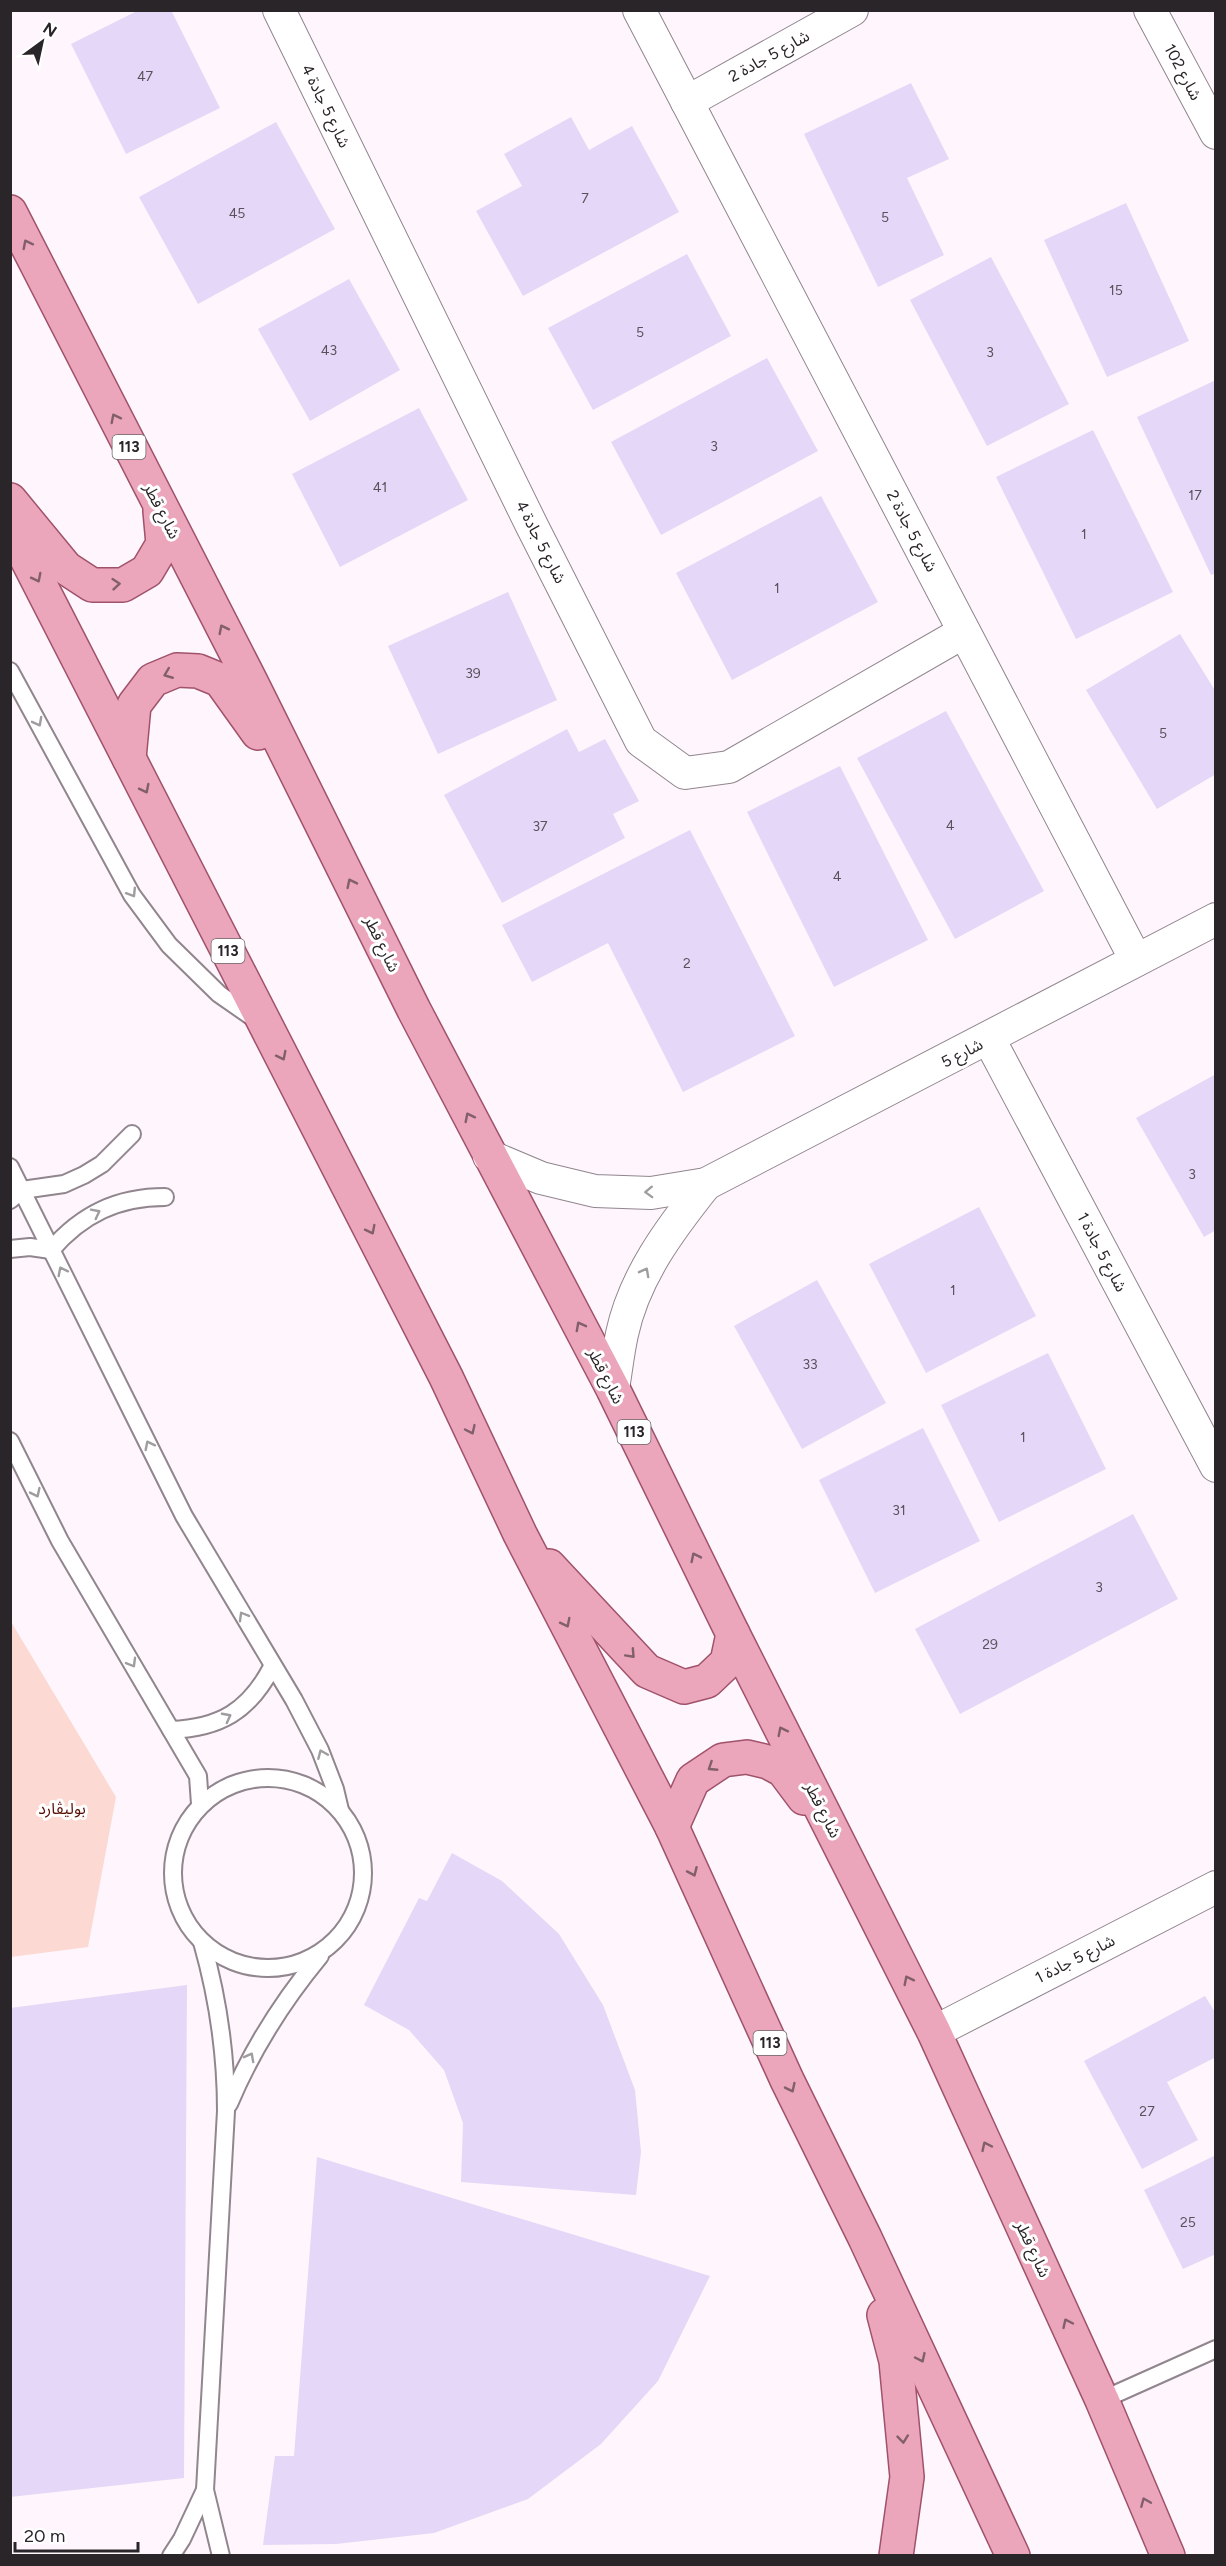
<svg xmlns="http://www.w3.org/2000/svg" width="1226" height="2566" font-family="Figtree,'Noto Sans Arabic',sans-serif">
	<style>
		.green { fill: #fcd9d2 }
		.building { fill: #e5d7f7 }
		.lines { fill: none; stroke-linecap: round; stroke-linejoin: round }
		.service-casing { stroke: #91858e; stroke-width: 20 }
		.minor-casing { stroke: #91858e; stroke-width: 34 }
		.primary-casing { stroke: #a0526b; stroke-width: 36 }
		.service { stroke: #fff; stroke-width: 16 }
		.minor { stroke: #fff; stroke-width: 32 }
		.primary { stroke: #eca6bb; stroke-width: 33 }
		.oneway { stroke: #815f6b }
		.oneway2 { stroke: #9f9d9f }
		.labels { text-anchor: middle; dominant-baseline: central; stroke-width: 6; stroke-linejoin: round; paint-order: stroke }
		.number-label { font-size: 14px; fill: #59525c }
		.shield { fill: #fff; stroke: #6a6669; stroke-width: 1.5 }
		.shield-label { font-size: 15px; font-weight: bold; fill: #2a2529 }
		.street-label { font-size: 16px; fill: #2a2529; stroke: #fff }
		.park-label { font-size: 16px; fill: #581006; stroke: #fff }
	</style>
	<rect width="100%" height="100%" fill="#fef6fc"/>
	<path class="green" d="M10 1620 116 1797 88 1947 11 1957Z"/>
	<g class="building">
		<path d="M139 10H171L220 108 126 154 71 44Z"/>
		<path d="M911 83 949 159 907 178 944 255 878 287 804 134Z"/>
		<path d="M571 117 589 150 632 126 679 212 523 296 476 211 522 186 504 154Z"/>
		<path d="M276 122 335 229 198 304 139 197Z"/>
		<path d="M1126 203 1189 341 1107 377 1044 240Z"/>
		<path d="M687 254 731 336 593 410 548 328Z"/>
		<path d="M991 257 1069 404 987 446 910 300Z"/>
		<path d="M349 279 400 370 310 421 258 329Z"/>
		<path d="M767 358 818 451 661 535 611 442Z"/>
		<path d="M1216 380V573L1211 575 1137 417Z"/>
		<path d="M419 408 468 500 340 567 292 474Z"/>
		<path d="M1093 430 1173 592 1076 639 996 477Z"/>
		<path d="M821 496 878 602 732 680 676 573Z"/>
		<path d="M508 592 557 700 438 754 388 646Z"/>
		<path d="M1180 634 1216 692V774L1157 809 1086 690Z"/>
		<path d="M946 711 1044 891 955 939 857 758Z"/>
		<path d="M567 729 579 752 605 739 639 801 613 814 625 838 502 903 444 795Z"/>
		<path d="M840 766 928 940 834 987 747 812Z"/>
		<path d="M690 830 795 1036 683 1092 608 943 532 982 502 925Z"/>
		<path d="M1216 1074V1230L1204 1237 1136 1118Z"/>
		<path d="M979 1207 1036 1316 926 1373 869 1264Z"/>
		<path d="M817 1280 886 1403 802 1449 734 1326Z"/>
		<path d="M1048 1353 1106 1469 999 1522 941 1405Z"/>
		<path d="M923 1428 980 1541 875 1593 819 1480Z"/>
		<path d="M1133 1514 1178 1599 960 1714 915 1629Z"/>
		<path d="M452 1853 502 1881 559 1934 603 2005 635 2090 641 2152 636 2195 461 2182 463 2123 444 2070 409 2030 364 2005 419 1898 427 1901Z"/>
		<path d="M187 1985 184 2478 10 2497V2008Z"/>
		<path d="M1205 1996 1216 2014V2057L1167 2082 1198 2140 1142 2169 1084 2061Z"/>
		<path d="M1216 2155V2254L1183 2269 1144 2190Z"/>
		<path d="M317 2157 710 2276 658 2381 601 2444 528 2499 434 2533 336 2544 263 2545 275 2456H294Z"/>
	</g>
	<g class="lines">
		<defs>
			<g id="service">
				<path d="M10 671 132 895 169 945 219 994 255 1019"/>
				<path d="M10 1167 184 1516 294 1700 320 1750 335 1789 340 1810"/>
				<path d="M10 1200 22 1190 64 1184 84 1175 102 1164 132 1134"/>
				<path d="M10 1249 30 1247 51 1250C82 1214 118 1197 165 1197"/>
				<path d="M10 1441 60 1541 198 1776 200 1804"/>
				<path d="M171 1730C220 1728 249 1711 272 1667"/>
				<circle cx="268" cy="1873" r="95"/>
				<path d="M202 1942C218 1998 226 2052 226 2111L205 2490 221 2556"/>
				<path d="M229 2104C252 2049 282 2002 320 1956"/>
				<path d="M1102 2400 1216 2349"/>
				<path d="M171 2556 182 2539 205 2490"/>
			</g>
			<g id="minor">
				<path d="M279 10 532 526 641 741 685 773 729 767 964 632"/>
				<path d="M639 10 1136 960"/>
				<path d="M1150 10 1216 133"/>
				<path d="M687 102 852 10"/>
				<path d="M989 1039 1216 1466"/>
				<path d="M489 1156 541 1178 595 1191 651 1193 706 1184 1216 919"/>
				<path d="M613 1389C616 1371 618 1352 622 1334 634 1277 670 1229 706 1184"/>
				<path d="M934 2032 1216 1887"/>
			</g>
			<g id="primary">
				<path d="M10 212 250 680 414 1010 613 1389 733 1634 934 2032 1102 2400 1168 2556"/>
				<path d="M10 500 66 568 92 585H123L147 571 163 544 160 511"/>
				<path d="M10 526 446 1377 520 1534 672 1827 787 2080 865 2238 1013 2556"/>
				<path d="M129 758 134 705 153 680 177 670 198 671 220 680 258 733"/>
				<path d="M549 1566 647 1671 684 1687 707 1681 727 1662 733 1634"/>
				<path d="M672 1827 693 1780 723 1760 747 1757 768 1762 783 1770 804 1798"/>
				<path d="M884 2315 896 2361 907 2477 896 2556"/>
			</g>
		</defs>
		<use href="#service" class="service-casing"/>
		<use href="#minor" class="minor-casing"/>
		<use href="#primary" class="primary-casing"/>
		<use href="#service" class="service"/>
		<use href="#minor" class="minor"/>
		<use href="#primary" class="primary"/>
	</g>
	<defs><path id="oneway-chevron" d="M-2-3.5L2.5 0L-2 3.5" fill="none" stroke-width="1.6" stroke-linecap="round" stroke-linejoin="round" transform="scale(1.5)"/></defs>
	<g class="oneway">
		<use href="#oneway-chevron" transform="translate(27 244) rotate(-117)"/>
		<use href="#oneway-chevron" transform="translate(115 418) rotate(-117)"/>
		<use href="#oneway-chevron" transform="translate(37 578) rotate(63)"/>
		<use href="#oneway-chevron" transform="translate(116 584) rotate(-5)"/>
		<use href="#oneway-chevron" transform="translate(223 629) rotate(-117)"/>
		<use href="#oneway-chevron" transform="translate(168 674) rotate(158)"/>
		<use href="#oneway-chevron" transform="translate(145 789) rotate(63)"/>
		<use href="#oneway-chevron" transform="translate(351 883) rotate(-116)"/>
		<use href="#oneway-chevron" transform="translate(282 1056) rotate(63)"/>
		<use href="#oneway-chevron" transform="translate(469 1117) rotate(-117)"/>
		<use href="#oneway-chevron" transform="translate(371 1230) rotate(63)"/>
		<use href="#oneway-chevron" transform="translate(580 1326) rotate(-118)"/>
		<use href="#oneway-chevron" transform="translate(471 1430) rotate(65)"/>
		<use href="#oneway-chevron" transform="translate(695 1557) rotate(-116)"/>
		<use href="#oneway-chevron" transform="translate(566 1623) rotate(63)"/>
		<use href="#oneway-chevron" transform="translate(631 1654) rotate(47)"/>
		<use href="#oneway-chevron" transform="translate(782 1731) rotate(-117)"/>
		<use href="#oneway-chevron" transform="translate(712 1767) rotate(147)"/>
		<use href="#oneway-chevron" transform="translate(693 1872) rotate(66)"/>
		<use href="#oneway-chevron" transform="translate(908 1980) rotate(-117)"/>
		<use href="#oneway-chevron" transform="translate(791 2088) rotate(64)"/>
		<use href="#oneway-chevron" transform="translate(986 2146) rotate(-115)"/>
		<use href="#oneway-chevron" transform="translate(1067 2323) rotate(-115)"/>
		<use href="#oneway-chevron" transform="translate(921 2358) rotate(65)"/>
		<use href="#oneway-chevron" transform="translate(903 2439) rotate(84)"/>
		<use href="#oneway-chevron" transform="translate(1145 2502) rotate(-113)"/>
	</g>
	<g class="oneway2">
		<use href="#oneway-chevron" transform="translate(38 722) rotate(62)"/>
		<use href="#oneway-chevron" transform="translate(132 893) rotate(58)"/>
		<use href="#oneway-chevron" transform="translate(649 1192) rotate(178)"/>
		<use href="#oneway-chevron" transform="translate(96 1213) rotate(-27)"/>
		<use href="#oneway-chevron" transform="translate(62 1271) rotate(-117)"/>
		<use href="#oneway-chevron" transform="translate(645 1272) rotate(-62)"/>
		<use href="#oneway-chevron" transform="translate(149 1445) rotate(-117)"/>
		<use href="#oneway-chevron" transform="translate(36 1493) rotate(64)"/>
		<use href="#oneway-chevron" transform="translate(243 1616) rotate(-120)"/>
		<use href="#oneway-chevron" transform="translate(132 1663) rotate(60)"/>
		<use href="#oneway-chevron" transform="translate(227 1717) rotate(-28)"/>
		<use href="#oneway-chevron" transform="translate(322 1754) rotate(-113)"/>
		<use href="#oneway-chevron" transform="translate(250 2057) rotate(-62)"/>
	</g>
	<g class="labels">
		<g class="number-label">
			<text x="145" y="76">47</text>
			<text x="585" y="198">7</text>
			<text x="237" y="213">45</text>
			<text x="885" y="217">5</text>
			<text x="1116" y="290">15</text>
			<text x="640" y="332">5</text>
			<text x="329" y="350">43</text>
			<text x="990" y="352">3</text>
			<text x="714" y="446">3</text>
			<text x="380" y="487">41</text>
			<text x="1195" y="495">17</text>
			<text x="1084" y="534">1</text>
			<text x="777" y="588">1</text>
			<text x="473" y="673">39</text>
			<text x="1163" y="733">5</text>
			<text x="950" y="825">4</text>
			<text x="540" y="826">37</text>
			<text x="837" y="876">4</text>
			<text x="687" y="963">2</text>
			<text x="1192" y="1174">3</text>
			<text x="953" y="1290">1</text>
			<text x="810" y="1364">33</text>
			<text x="1023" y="1437">1</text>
			<text x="899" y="1510">31</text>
			<text x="1099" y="1587">3</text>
			<text x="990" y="1644">29</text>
			<text x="1147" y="2111">27</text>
			<text x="1188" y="2222">25</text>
		</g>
		<g class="shield">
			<rect x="112.5" y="435" width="33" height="24" rx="4.5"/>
			<rect x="211.5" y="939" width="33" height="24" rx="4.5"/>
			<rect x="617.5" y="1420" width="33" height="24" rx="4.5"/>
			<rect x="753.5" y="2031" width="33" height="24" rx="4.5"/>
		</g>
		<g class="shield-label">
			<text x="129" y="447">113</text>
			<text x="228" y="951">113</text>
			<text x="634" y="1432">113</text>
			<text x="770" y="2043">113</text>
		</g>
		<g class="street-label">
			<text transform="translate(769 56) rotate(-29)">شارع 5 جادة 2</text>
			<text transform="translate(1183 72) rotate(62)">شارع 102</text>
			<text transform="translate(326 106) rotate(64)">شارع 5 جادة 4</text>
			<text transform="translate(162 511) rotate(63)">شارع قطر</text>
			<text transform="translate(912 531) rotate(62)">شارع 5 جادة 2</text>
			<text transform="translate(541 542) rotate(63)">شارع 5 جادة 4</text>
			<text transform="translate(382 944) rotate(64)">شارع قطر</text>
			<text transform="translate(962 1053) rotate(-27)">شارع 5</text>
			<text transform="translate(1102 1252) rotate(62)">شارع 5 جادة 1</text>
			<text transform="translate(606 1376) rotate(63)">شارع قطر</text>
			<text transform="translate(823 1810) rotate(63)">شارع قطر</text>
			<text transform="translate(1075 1959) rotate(-27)">شارع 5 جادة 1</text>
			<text transform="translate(1033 2249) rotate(65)">شارع قطر</text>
		</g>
		<g class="park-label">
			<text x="62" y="1808">بوليڤارد</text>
		</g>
	</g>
	<rect width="1226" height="2566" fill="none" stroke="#2a2529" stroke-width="24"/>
	<g transform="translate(42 42) rotate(33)" stroke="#ffffff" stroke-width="4.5" paint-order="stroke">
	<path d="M0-4.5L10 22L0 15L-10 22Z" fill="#2a2529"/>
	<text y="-9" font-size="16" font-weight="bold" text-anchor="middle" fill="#2a2529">N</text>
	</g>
	<path d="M15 2542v9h123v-9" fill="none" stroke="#2a2529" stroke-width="3"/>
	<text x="24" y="2542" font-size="18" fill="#2a2529" stroke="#ffffff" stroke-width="4.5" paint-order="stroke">20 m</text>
</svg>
